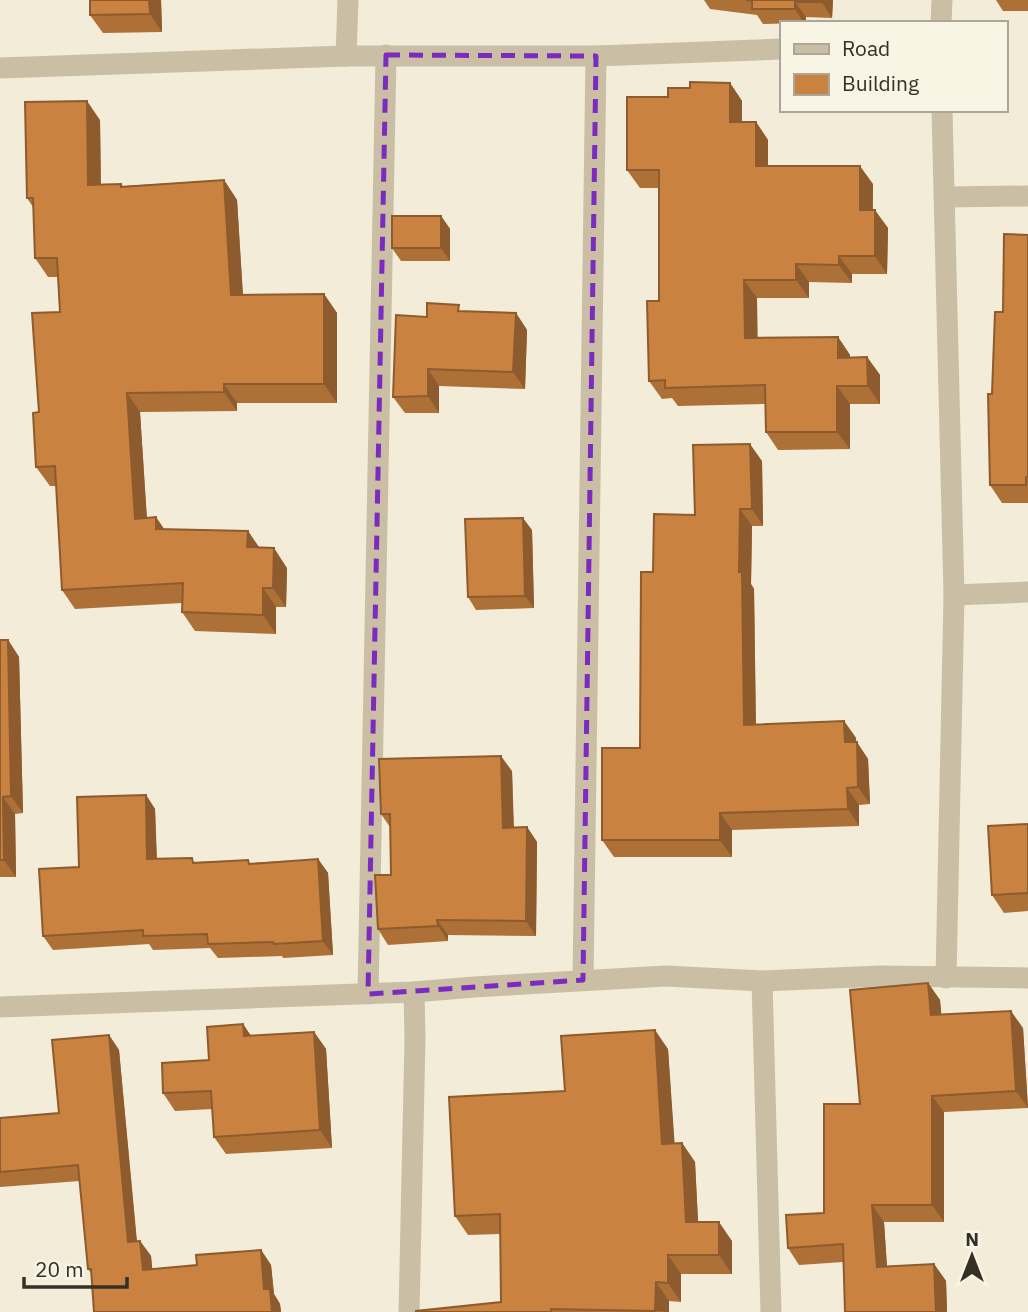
<svg xmlns="http://www.w3.org/2000/svg" width="1028" height="1312" font-family="'IBM Plex Sans',sans-serif">
	<style>
		.lines { fill: none; stroke-linecap: round; stroke-linejoin: round }
		.minor { stroke: #cabfa5; stroke-width: 21 }
		.wall { fill: #ad7037 }
		.shaded-wall { fill: #8d5b2d }
		.building { fill: #c98240; stroke: #8d5b2d; stroke-width: 2 }
		.marked { fill: none; stroke: #7b2cbf; stroke-width: 5; stroke-dasharray: 14 9; stroke-linejoin: round }
	</style>
	<rect width="100%" height="100%" fill="#f2ecd9"/>
	<g class="lines">
		<g class="minor">
			<path d="M941 23 942 0"/>
			<path d="M346 56 348 0"/>
			<path d="M0 68 346 56H596L781 49"/>
			<path d="M942 110 954 595 946 978"/>
			<path d="M944 197 1028 196"/>
			<path d="M954 595 1028 592"/>
			<path d="M583 980 596 56"/>
			<path d="M762 981 771 1312"/>
			<path d="M368 994 386 55"/>
			<path d="M0 1007 414 992 474 987 666 976 762 981 881 976 1028 978"/>
			<path d="M409 1312 415 1039 414 992"/>
		</g>
	</g>
	<g class="wall">
		<path d="M90 0H161L162 32 103 33 90 15Z"/>
		<path d="M704 0H833L832 18 806 17V23L763 24 757 15 710 9Z"/>
		<path d="M996 0H1028V11H1003Z"/>
		<path d="M730 83 742 101V122H756L768 140V166L873 184V210L888 228 887 274H852V283L809 282V298H757V338L838 337 850 355V358L867 357 880 375V404H850V449L778 450 766 432 765 404 678 406 672 398 662 399 649 381 659 301V188H640L627 170 668 97 690 88Z"/>
		<path d="M100 120 101 185 121 184 123 186 224 180 237 200 243 295 324 294 337 313V403H237V411L140 412 147 518 164 529 248 531 259 548 287 568 286 607H276V634L195 631 182 612V603L75 609 62 590 56 486H50L36 467 39 412 60 312 58 277H48L35 258 33 207 27 198Z"/>
		<path d="M441 216 450 229V261H401L392 248Z"/>
		<path d="M1028 235V503H1002L990 485 992 394 1003 312Z"/>
		<path d="M463 311 516 313 527 330 525 389 439 386V413H405L393 397 427 317Z"/>
		<path d="M762 461 763 526H752L751 584 754 589 756 725 844 721 856 738V742L868 759 870 804 859 805V826L732 830V857H614L602 840 640 748 653 572 695 515Z"/>
		<path d="M532 530 534 608 476 610 468 597Z"/>
		<path d="M0 640H8L19 657 23 813 15 814 16 877H0Z"/>
		<path d="M512 771 514 828 527 827 537 842 536 936 448 935V941L388 945 378 929 391 875 390 827 381 814Z"/>
		<path d="M146 795 155 809 157 858 196 862 248 860 250 863 318 859 328 873 333 955 283 958 282 956 218 958 210 948 153 950 149 944 53 950 43 936 79 867Z"/>
		<path d="M1028 824V911L1004 913 992 895Z"/>
		<path d="M928 983 940 1000 941 1015 1023 1028 1028 1108 944 1112V1222H884L887 1266 934 1264 946 1281 947 1312H845L843 1262 799 1265 788 1248 824 1213 860 1104Z"/>
		<path d="M243 1024 251 1036 314 1032 326 1049 332 1148 226 1154 214 1137 212 1109 175 1111 163 1093 209 1060Z"/>
		<path d="M109 1035 119 1050 137 1241H140L151 1256 152 1269 197 1265 261 1250 271 1265 274 1294 280 1304 281 1312H94L91 1273 88 1269 80 1181 0 1187V1118L59 1113Z"/>
		<path d="M668 1049 674 1143H682L695 1162 698 1222 732 1241V1274H681V1302L669 1301V1312H416L501 1302 500 1234 468 1235 455 1216 565 1091Z"/>
	</g>
	<g class="shaded-wall">
		<path d="M149 0H161L162 32 150 14Z"/>
		<path d="M822 0H833L832 18 822 2Z"/>
		<path d="M795 2 806 17V23H804L795 9Z"/>
		<path d="M730 83 742 101V140L730 122Z"/>
		<path d="M87 101 100 120 101 204 88 185Z"/>
		<path d="M756 122 768 140V183L756 166Z"/>
		<path d="M860 166 873 184 872 228 860 210Z"/>
		<path d="M224 180 237 200 244 314 231 295Z"/>
		<path d="M875 210 888 228 887 274 875 256Z"/>
		<path d="M441 216 450 229V261L441 248Z"/>
		<path d="M839 256 852 274V283L839 265Z"/>
		<path d="M796 264 809 282V298L796 280Z"/>
		<path d="M744 280 757 298 758 356 745 338Z"/>
		<path d="M324 294 337 313V403L324 384Z"/>
		<path d="M516 313 527 330 525 389 513 372Z"/>
		<path d="M838 337 850 355V376L838 358Z"/>
		<path d="M867 357 880 375V404L868 386Z"/>
		<path d="M428 369 439 386V413L428 396Z"/>
		<path d="M224 384 237 403V411L224 392Z"/>
		<path d="M837 386 850 404V449L837 432Z"/>
		<path d="M127 393 140 412 148 538 135 519Z"/>
		<path d="M750 444 762 461 763 526 752 509Z"/>
		<path d="M740 509 752 526 751 584 754 589 756 742 744 725 739 572Z"/>
		<path d="M156 517 169 536 156 529Z"/>
		<path d="M523 518 532 530 534 608 525 596Z"/>
		<path d="M248 531 261 550 247 547Z"/>
		<path d="M274 548 287 568 286 607 273 588Z"/>
		<path d="M263 588 276 607V634L263 615Z"/>
		<path d="M8 640 19 657 23 813 11 796Z"/>
		<path d="M844 721 856 738 857 759 845 742Z"/>
		<path d="M857 742 868 759 870 804 858 787Z"/>
		<path d="M501 756 512 771 514 844 503 828Z"/>
		<path d="M847 788 859 805V826L848 809Z"/>
		<path d="M146 795 155 809 157 873 147 859Z"/>
		<path d="M3 797 15 814 16 877 4 860Z"/>
		<path d="M720 813 732 830V857L720 840Z"/>
		<path d="M527 827 537 842 536 936 526 921Z"/>
		<path d="M318 859 328 873 333 955 323 941Z"/>
		<path d="M437 920 448 935V941L438 926Z"/>
		<path d="M928 983 940 1000 943 1032 931 1015Z"/>
		<path d="M1011 1011 1023 1028 1028 1108 1016 1091Z"/>
		<path d="M243 1024 255 1042 244 1036Z"/>
		<path d="M655 1030 668 1049 676 1163 662 1144Z"/>
		<path d="M314 1032 326 1049 332 1148 320 1130Z"/>
		<path d="M109 1035 119 1050 138 1256 128 1242Z"/>
		<path d="M932 1096 944 1112V1222L932 1205Z"/>
		<path d="M682 1143 695 1162 699 1241 686 1222Z"/>
		<path d="M872 1205 884 1222 888 1284 877 1267Z"/>
		<path d="M719 1222 732 1241V1274L719 1255Z"/>
		<path d="M140 1241 151 1256 154 1285 143 1270Z"/>
		<path d="M261 1250 271 1265 274 1294 280 1304 281 1312H272L264 1289Z"/>
		<path d="M668 1255 681 1274V1302L668 1283Z"/>
		<path d="M934 1264 946 1281 947 1312H936Z"/>
		<path d="M656 1282 669 1301V1312L655 1311Z"/>
	</g>
	<g class="building">
		<path d="M90 0H149L150 14 90 15Z"/>
		<path d="M746 0H822V2H795V9H752V1Z"/>
		<path d="M690 82 730 83V122H756V166H860V210H875V256H839V265L796 264V280H744L745 338 838 337V358L867 357 868 386H837V432H766L765 385 665 388V380L649 381 647 301H659V170H627V97H668V88H690Z"/>
		<path d="M87 101 88 185 121 184V187L224 180 231 295 324 294V384H224V392L127 393 135 519 156 517V529L248 531 247 547 274 548 273 588H263V615L182 612 183 583 62 590 55 466 36 467 33 413 39 412 32 313 60 312 57 258H35L33 198H27L25 102Z"/>
		<rect x="392" y="216" width="49" height="32"/>
		<path d="M1004 234 1028 235V477H1026V485H990L988 394H992L995 312H1003Z"/>
		<path d="M427 303 459 305 458 311 516 313 513 372 428 369V396L393 397 396 315 427 317Z"/>
		<path d="M750 444 752 509H740L739 572H742L744 725 844 721 845 742H857L858 787 847 788 848 809 720 813V840H602V748H640L641 572H653L654 514 695 515 693 445Z"/>
		<path d="M523 518 525 596 468 597 465 519Z"/>
		<path d="M0 640H8L11 796 3 797 4 860H0Z"/>
		<path d="M501 756 503 828 527 827 526 921 437 920 438 926 378 929 375 875H391L390 814H381L379 759Z"/>
		<path d="M146 795 147 859 192 858 193 863 248 860 249 864 318 859 323 941 274 944 273 942 208 944 207 934 143 936V930L43 936 39 869 79 867 77 797Z"/>
		<path d="M1028 824V893L992 895 988 826Z"/>
		<path d="M928 983 931 1015 1011 1011 1016 1091 932 1096V1205H872L877 1267 934 1264 936 1312H845L843 1244 788 1248 786 1215 824 1213V1104H860L850 990Z"/>
		<path d="M243 1024 244 1036 314 1032 320 1130 214 1137 211 1091 163 1093 162 1063 209 1060 207 1027Z"/>
		<path d="M655 1030 662 1144 682 1143 686 1222H719V1255H668V1283L656 1282 655 1311 551 1309V1312H416V1311L501 1302 500 1214 455 1216 449 1097 565 1091 561 1036Z"/>
		<path d="M109 1035 128 1242 140 1241 143 1270 197 1265 196 1255 261 1250 264 1289H270L272 1312H94L91 1269H88L78 1165 0 1172V1118L59 1113 52 1040Z"/>
	</g>
	<path class="marked" d="M386 55 596 56 583 980 368 994Z"/>
	<rect x="780" y="21" width="228" height="91" fill="#f9f5e5" stroke="#aba699" stroke-width="2"/>
	<rect x="794" y="44" width="35" height="10" fill="#cabfa5" stroke="#aba699" stroke-width="2"/>
	<text x="842" y="56" font-size="21" fill="#352f26">Road</text>
	<rect x="794" y="74" width="35" height="21" fill="#c98240" stroke="#aba699" stroke-width="2"/>
	<text x="842" y="91" font-size="21" fill="#352f26">Building</text>
	<g transform="translate(972 1256)" stroke="#f9f5e5" stroke-width="5" paint-order="stroke">
	<path d="M0-5L12 26L0 18L-12 26Z" fill="#352f26"/>
	<text y="-10" font-size="19" font-weight="bold" text-anchor="middle" fill="#352f26">N</text>
	</g>
	<path d="M24 1277v10h103v-10" fill="none" stroke="#352f26" stroke-width="3.5"/>
	<text x="35" y="1277" font-size="21" fill="#352f26" stroke="#f9f5e5" stroke-width="5" paint-order="stroke">20 m</text>
</svg>
